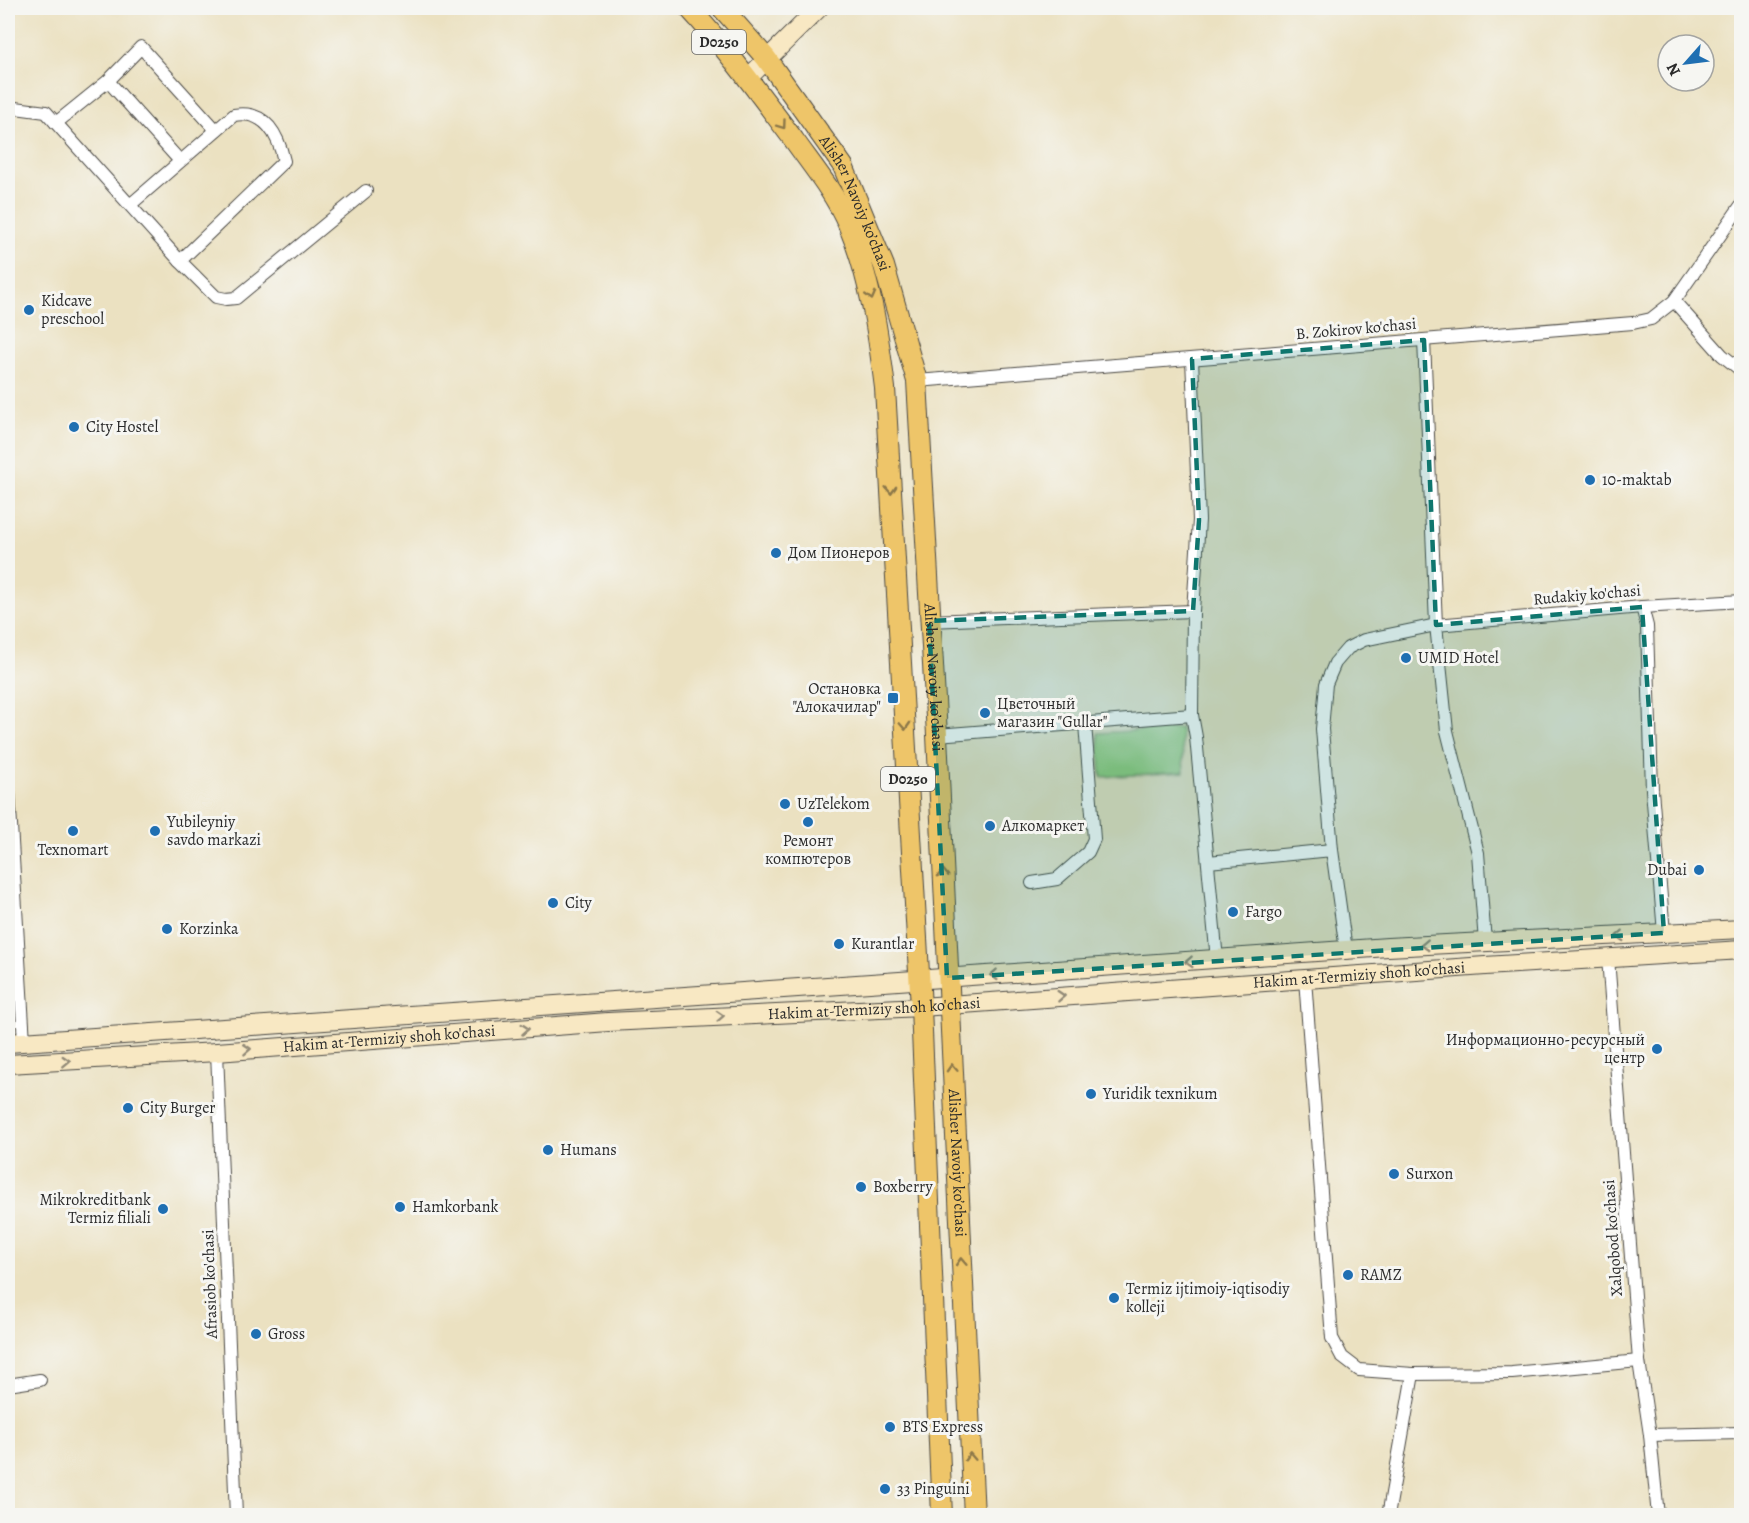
<svg xmlns="http://www.w3.org/2000/svg" width="1749" height="1523" font-family="Alegreya,serif">
	<style>
		.green { fill: #96ce80; stroke: #607c56; stroke-width: 1.5 }
		.lines { fill: none; stroke-linecap: round; stroke-linejoin: round }
		.street-casing { stroke: #484642; stroke-width: 14 }
		.secondary-casing { stroke: #484642; stroke-width: 20 }
		.primary-casing { stroke: #484642; stroke-width: 22 }
		.street { stroke: #fff; stroke-width: 12 }
		.secondary { stroke: #f8e8c3; stroke-width: 18 }
		.primary { stroke: #eec569; stroke-width: 20 }
		.oneway { stroke: #8c784a }
		.oneway2 { stroke: #928a77 }
		.marked { fill: #0f766e; fill-opacity: 0.2; stroke: #0f766e; stroke-width: 4.5; stroke-dasharray: 12 8; stroke-linejoin: round }
		.poi-dot { fill: #1f6fb2; stroke: #f6f6f2; stroke-width: 2 }
		.labels { text-anchor: middle; dominant-baseline: central; stroke-width: 6; stroke-linejoin: round; paint-order: stroke }
		.shield { fill: #f6f6f2; stroke: #686867; stroke-width: 1.5 }
		.shield-label { font-size: 15px; font-weight: bold; fill: #2b2b2b }
		.street-label { font-size: 16px; fill: #2b2b2b; stroke: #f6f6f2 }
		.poi-label { font-size: 16px; fill: #2b2b2b; stroke: #f6f6f2; text-anchor: start }
	</style>
	<rect width="100%" height="100%" fill="#f6f6f2"/>
	<filter id="ink" filterUnits="userSpaceOnUse"><feTurbulence type="fractalNoise" baseFrequency=".0167" numOctaves="2"/><feDisplacementMap in="SourceGraphic" scale="12" xChannelSelector="R" yChannelSelector="G"/><feConvolveMatrix kernelMatrix="1 2 1 2 8 2 1 2 1" color-interpolation-filters="sRGB"/></filter>
	<filter id="wash" filterUnits="userSpaceOnUse"><feTurbulence type="fractalNoise" baseFrequency=".008" numOctaves="4" result="noise"/><feDisplacementMap in="SourceGraphic" scale="24" xChannelSelector="R" yChannelSelector="G"/><feGaussianBlur stdDeviation="1.35" result="paint"/><feColorMatrix in="noise" values="0 0 0 0 0 0 0 0 0 0 0 0 0 0 0 0 0 1.4 0 .05"/><feComposite in="paint" operator="in"/></filter>
	<g filter="url(#wash)">
		<rect width="100%" height="100%" fill="#ebe1c1"/>
		<path class="green" d="M1181 728 1184 772 1101 777 1098 733Z"/>
	</g>
	<g filter="url(#ink)">
		<g class="lines">
			<defs>
				<g id="street">
					<path d="M108 81 180 161"/>
					<path d="M8 107 46 112 180 261 284 161C278 134 265 110 234 115L130 205"/>
					<path d="M56 123 108 81 141 47 216 130"/>
					<path d="M180 261 216 297 226 299 236 298 366 191"/>
					<path d="M1674 301 1722 355 1742 371"/>
					<path d="M1424 340 1436 625 1447 731 1478 853 1485 942"/>
					<path d="M1192 359 1199 520 1193 611 1192 715"/>
					<path d="M917 381 1633 323 1651 319 1674 301 1742 204"/>
					<path d="M1642 607 1647 626 1652 790 1664 933"/>
					<path d="M929 621 1193 611"/>
					<path d="M937 735 1192 715 1196 737 1217 960"/>
					<path d="M8 775 24 1042"/>
					<path d="M1332 850 1322 729 1326 684 1335 663 1348 648 1364 640 1436 625 1642 607 1742 601"/>
					<path d="M1208 862 1332 850 1346 950"/>
					<path d="M1032 883 1057 879 1088 852 1094 839 1085 724"/>
					<path d="M1608 958 1639 1361 1650 1435 1658 1516"/>
					<path d="M1305 979 1332 1338 1342 1357 1359 1370 1413 1374 1512 1373 1639 1361"/>
					<path d="M217 1052 236 1516"/>
					<path d="M8 1385 40 1380"/>
					<path d="M1650 1435 1742 1433"/>
					<path d="M1388 1516 1413 1374"/>
				</g>
				<g id="secondary">
					<path d="M748 78 819 8"/>
					<path d="M8 1043 1388 947 1742 929"/>
					<path id="s1" d="M8 1064 217 1052 608 1022 921 1007 1485 966 1742 950"/>
				</g>
				<g id="primary">
					<path d="M689 8C727 49 760 95 794 140 813 167 835 193 848 224 870 277 878 332 885 388L921 1007 942 1516"/>
					<path id="s2" d="M722 8 766 58 843 166 884 266 917 381 937 735 974 1516"/>
				</g>
			</defs>
			<use href="#street" class="street-casing"/>
			<use href="#secondary" class="secondary-casing"/>
			<use href="#primary" class="primary-casing"/>
			<use href="#street" class="street"/>
			<use href="#secondary" class="secondary"/>
			<use href="#primary" class="primary"/>
		</g>
		<defs><path id="oneway-chevron" d="M-2-3.5L2.5 0L-2 3.5" fill="none" stroke-width="1.6" stroke-linecap="round" stroke-linejoin="round" transform="scale(1.5)"/></defs>
		<g class="oneway">
			<use href="#oneway-chevron" transform="translate(782 125) rotate(54)"/>
			<use href="#oneway-chevron" transform="translate(871 296) rotate(75)"/>
			<use href="#oneway-chevron" transform="translate(891 490) rotate(87)"/>
			<use href="#oneway-chevron" transform="translate(905 726) rotate(87)"/>
			<use href="#oneway-chevron" transform="translate(943 873) rotate(-92)"/>
			<use href="#oneway-chevron" transform="translate(952 1068) rotate(-93)"/>
			<use href="#oneway-chevron" transform="translate(961 1262) rotate(-93)"/>
			<use href="#oneway-chevron" transform="translate(970 1457) rotate(-93)"/>
		</g>
		<g class="oneway2">
			<use href="#oneway-chevron" transform="translate(1620 936) rotate(177)"/>
			<use href="#oneway-chevron" transform="translate(1425 945) rotate(177)"/>
			<use href="#oneway-chevron" transform="translate(1189 962) rotate(176)"/>
			<use href="#oneway-chevron" transform="translate(994 975) rotate(176)"/>
			<use href="#oneway-chevron" transform="translate(1061 996) rotate(-4)"/>
			<use href="#oneway-chevron" transform="translate(720 1016) rotate(-3)"/>
			<use href="#oneway-chevron" transform="translate(525 1029) rotate(-4)"/>
			<use href="#oneway-chevron" transform="translate(247 1049) rotate(-4)"/>
			<use href="#oneway-chevron" transform="translate(66 1061) rotate(-3)"/>
		</g>
	</g>
	<path class="marked" d="M1424 340 1436 625 1642 607 1664 933 947 978 929 621 1193 611 1199 520 1192 359Z"/>
	<g class="poi-dot">
		<circle cx="29" cy="310" r="6"/>
		<circle cx="74" cy="427" r="6"/>
		<circle cx="1590" cy="480" r="6"/>
		<circle cx="776" cy="553" r="6"/>
		<circle cx="1406" cy="658" r="6"/>
		<rect x="887" y="692" width="12" height="12" rx="3"/>
		<circle cx="985" cy="713" r="6"/>
		<circle cx="785" cy="804" r="6"/>
		<circle cx="808" cy="822" r="6"/>
		<circle cx="990" cy="826" r="6"/>
		<circle cx="73" cy="831" r="6"/>
		<circle cx="155" cy="831" r="6"/>
		<circle cx="1699" cy="870" r="6"/>
		<circle cx="553" cy="903" r="6"/>
		<circle cx="1233" cy="912" r="6"/>
		<circle cx="167" cy="929" r="6"/>
		<circle cx="839" cy="944" r="6"/>
		<circle cx="1657" cy="1049" r="6"/>
		<circle cx="1091" cy="1094" r="6"/>
		<circle cx="128" cy="1108" r="6"/>
		<circle cx="548" cy="1150" r="6"/>
		<circle cx="1394" cy="1174" r="6"/>
		<circle cx="861" cy="1187" r="6"/>
		<circle cx="400" cy="1207" r="6"/>
		<circle cx="163" cy="1209" r="6"/>
		<circle cx="1348" cy="1275" r="6"/>
		<circle cx="1114" cy="1298" r="6"/>
		<circle cx="256" cy="1334" r="6"/>
		<circle cx="890" cy="1427" r="6"/>
		<circle cx="885" cy="1489" r="6"/>
	</g>
	<g class="labels">
		<g class="shield">
			<rect x="692" y="30" width="54" height="24" rx="4.5"/>
			<rect x="881" y="767" width="54" height="24" rx="4.5"/>
		</g>
		<g class="shield-label">
			<text x="719" y="42">D025o</text>
			<text x="908" y="779">D025o</text>
		</g>
		<g class="street-label">
			<text stroke="none"><textPath href="#s2" startOffset="238">Alisher Navoiy ko’chasi</textPath></text>
			<text transform="translate(1356 329) rotate(-5)">B. Zokirov ko'chasi</text>
			<text transform="translate(1587 595) rotate(-5)">Rudakiy ko'chasi</text>
			<text stroke="none"><textPath href="#s2" startOffset="724">Alisher Navoiy ko’chasi</textPath></text>
			<text stroke="none"><textPath href="#s1" startOffset="1354">Hakim at-Termiziy shoh ko'chasi</textPath></text>
			<text stroke="none"><textPath href="#s1" startOffset="868">Hakim at-Termiziy shoh ko'chasi</textPath></text>
			<text stroke="none"><textPath href="#s1" startOffset="382">Hakim at-Termiziy shoh ko'chasi</textPath></text>
			<text stroke="none"><textPath href="#s2" startOffset="1210">Alisher Navoiy ko’chasi</textPath></text>
			<text transform="translate(1613 1238) rotate(-94)">Xalqobod ko'chasi</text>
			<text transform="translate(210 1284) rotate(-92)">Afrasiob ko'chasi</text>
		</g>
		<g class="poi-label">
			<text x="41" y="301">Kidcave<tspan x="41" dy="18">preschool</tspan></text>
			<text x="86" y="427">City Hostel</text>
			<text x="1602" y="480">10-maktab</text>
			<text x="788" y="553">Дом Пионеров</text>
			<text x="1418" y="658">UMID Hotel</text>
			<text x="881" y="689" text-anchor="end">Остановка<tspan x="881" dy="18">"Алокачилар"</tspan></text>
			<text x="997" y="704">Цветочный<tspan x="997" dy="18">магазин "Gullar"</tspan></text>
			<text x="797" y="804">UzTelekom</text>
			<text x="167" y="822">Yubileyniy<tspan x="167" dy="18">savdo markazi</tspan></text>
			<text x="1002" y="826">Алкомаркет</text>
			<text x="808" y="841" text-anchor="middle">Ремонт<tspan x="808" dy="18">компютеров</tspan></text>
			<text x="73" y="850" text-anchor="middle">Texnomart</text>
			<text x="1687" y="870" text-anchor="end">Dubai</text>
			<text x="565" y="903">City</text>
			<text x="1245" y="912">Fargo</text>
			<text x="179" y="929">Korzinka</text>
			<text x="851" y="944">Kurantlar</text>
			<text x="1645" y="1040" text-anchor="end">Информационно-ресурсный<tspan x="1645" dy="18">центр</tspan></text>
			<text x="1103" y="1094">Yuridik texnikum</text>
			<text x="140" y="1108">City Burger</text>
			<text x="560" y="1150">Humans</text>
			<text x="1406" y="1174">Surxon</text>
			<text x="873" y="1187">Boxberry</text>
			<text x="151" y="1200" text-anchor="end">Mikrokreditbank<tspan x="151" dy="18">Termiz filiali</tspan></text>
			<text x="412" y="1207">Hamkorbank</text>
			<text x="1360" y="1275">RAMZ</text>
			<text x="1126" y="1289">Termiz ijtimoiy-iqtisodiy<tspan x="1126" dy="18">kolleji</tspan></text>
			<text x="268" y="1334">Gross</text>
			<text x="902" y="1427">BTS Express</text>
			<text x="897" y="1489">33 Pinguini</text>
		</g>
	</g>
	<rect width="1749" height="1523" fill="none" stroke="#f6f6f2" stroke-width="30"/>
	<g transform="translate(1686 63) rotate(242)"><circle r="28" fill="#f6f6f2" stroke="#a5a5a2" stroke-width="1.5"/>
	<path d="M0-4.5L10 22L0 15L-10 22Z" fill="#1f6fb2"/>
	<text y="-9" font-size="16" font-weight="bold" text-anchor="middle" fill="#2b2b2b">N</text>
	</g>
</svg>
